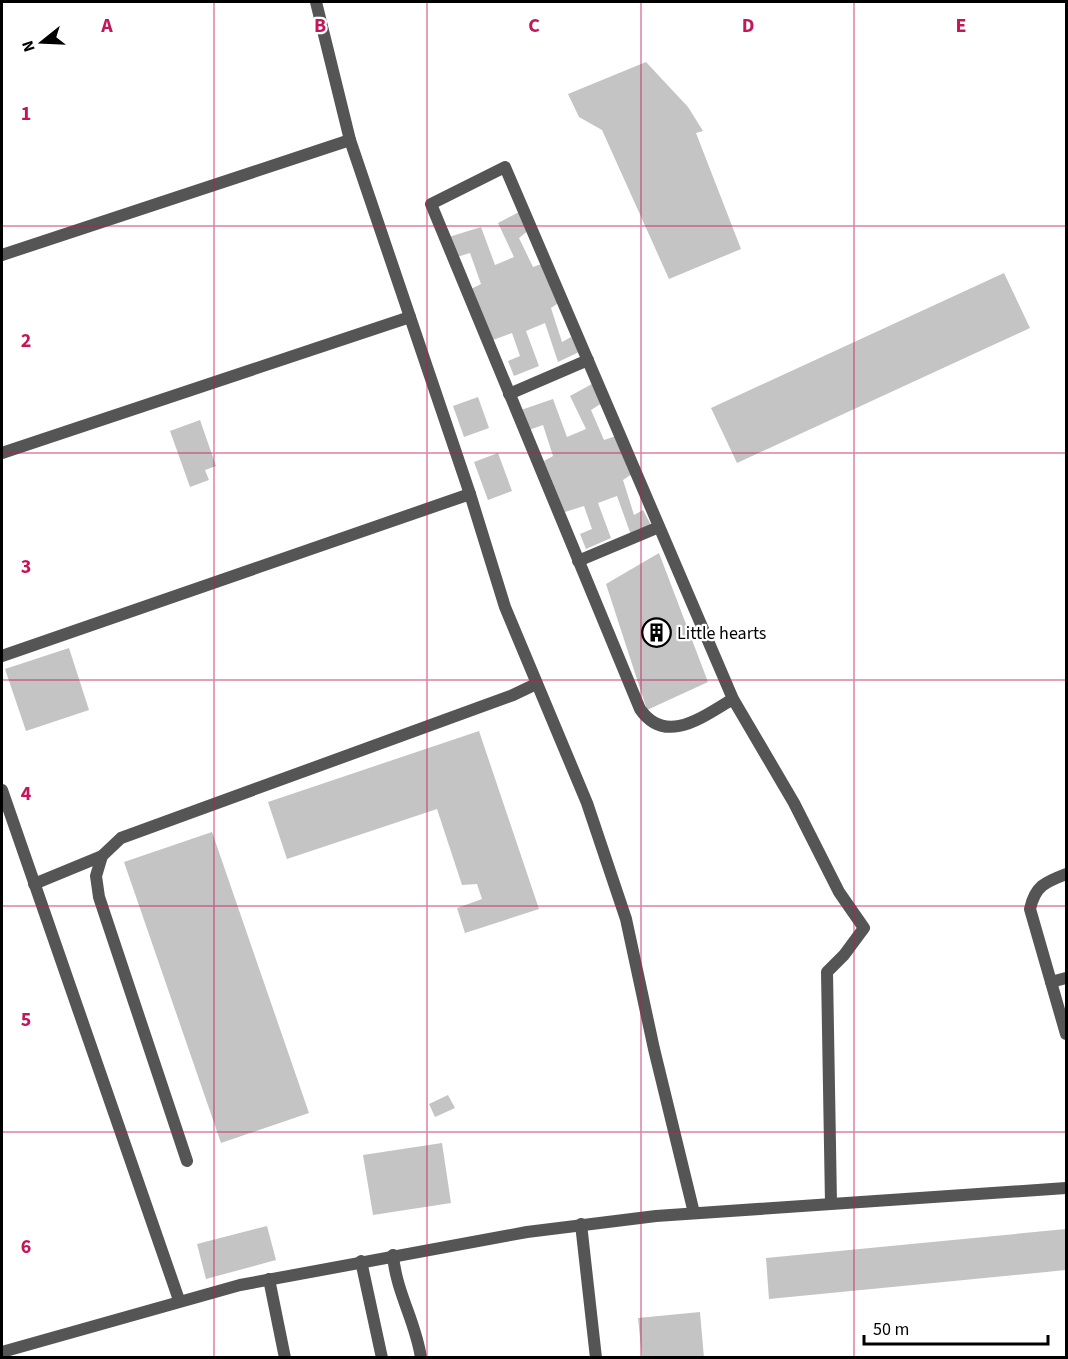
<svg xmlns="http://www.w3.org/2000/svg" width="1068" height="1359" font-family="'Source Sans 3',sans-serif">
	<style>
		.building { fill: #c4c4c4 }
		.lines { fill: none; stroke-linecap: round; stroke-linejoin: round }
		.lane { stroke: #555; stroke-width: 12 }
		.street { stroke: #555; stroke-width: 12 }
		.grid { fill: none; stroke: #c2185b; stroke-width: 1.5; stroke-opacity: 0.55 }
		.labels { text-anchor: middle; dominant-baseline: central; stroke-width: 4.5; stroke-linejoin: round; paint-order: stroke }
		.poi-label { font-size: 18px; fill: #000; stroke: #fff; text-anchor: start }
		.grid-label { font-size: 20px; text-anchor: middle; font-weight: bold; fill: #c2185b; stroke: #fff; stroke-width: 4.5; stroke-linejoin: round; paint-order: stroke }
	</style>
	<rect width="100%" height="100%" fill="#fff"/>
	<g class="building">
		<path d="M646 62 688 107 703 131 696 133 741 249 669 279 602 130 579 117 568 94Z"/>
		<path d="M519 212 529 230 519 238 533 267 544 263 560 302 551 308 562 342 571 337 579 352 558 362 545 323 526 331 539 366 514 376 508 361 520 356 512 333 493 340 471 289 481 284 470 253 457 257 449 237 481 227 495 265 514 257 498 223Z"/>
		<path d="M1004 273 1030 328 737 463 711 408Z"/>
		<path d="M592 384 602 403 591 410 604 440 616 436 632 474 623 480 634 515 643 510 651 525 631 535 617 496 598 503 611 538 586 549 580 534 592 529 584 506 565 512 544 461 553 456 543 425 529 430 521 410 553 399 567 437 586 429 570 396Z"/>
		<path d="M478 397 489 428 464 437 453 406Z"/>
		<path d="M200 420 216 466 205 470 209 480 190 487 170 431Z"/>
		<path d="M498 453 512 491 488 500 474 462Z"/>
		<path d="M659 553 708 682 647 710 606 584Z"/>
		<path d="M69 648 89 710 26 731 5 669Z"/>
		<path d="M479 731 539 909 465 933 457 908 482 899 477 884 462 885 437 809 287 859 268 802Z"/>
		<path d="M212 832 309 1113 221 1143 124 862Z"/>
		<path d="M448 1095 455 1108 435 1117 429 1104Z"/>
		<path d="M442 1143 451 1203 373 1215 363 1155Z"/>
		<path d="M267 1226 276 1260 206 1279 197 1244Z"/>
		<path d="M1066 1229V1270L769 1299 766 1258Z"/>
		<path d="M700 1312 704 1358H642L638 1318Z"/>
	</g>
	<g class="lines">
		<g class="lane">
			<path d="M2 255 350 140"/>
			<path d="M2 453 410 317"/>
			<path d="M2 656 470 494"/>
			<path d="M2 790 179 1300"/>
			<path d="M1066 874C1045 882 1035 886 1030 909L1066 1034"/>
			<path d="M34 884 102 856"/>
			<path d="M1051 982 1066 978"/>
			<path d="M187 1161 99 897 96 876 102 856 121 838 513 695 536 684"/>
			<path d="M581 1224 596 1358"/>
			<path d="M393 1255C396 1292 416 1322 421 1358"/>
			<path d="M269 1279 285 1358"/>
		</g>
		<g class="street">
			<path d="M316 2 350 140 470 494 505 607 587 803 626 919 654 1049 694 1213"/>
			<path d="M509 394 588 360"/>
			<path d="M578 561 659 527"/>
			<path d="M733 699C705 715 666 747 640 709L431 204 505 167 733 699 794 803 839 892 864 928 844 955 827 972 831 1203"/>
			<path d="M361 1261 382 1358"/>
			<path d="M2 1352 240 1285 527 1232 656 1216 1066 1188"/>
		</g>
	</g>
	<path class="grid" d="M214 2V1358M427 2V1358M641 2V1358M854 2V1358M2 226H1066M2 453H1066M2 680H1066M2 906H1066M2 1132H1066"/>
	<defs>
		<symbol id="building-ring" viewBox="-11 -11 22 22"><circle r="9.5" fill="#fff" stroke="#000" stroke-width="1.5"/><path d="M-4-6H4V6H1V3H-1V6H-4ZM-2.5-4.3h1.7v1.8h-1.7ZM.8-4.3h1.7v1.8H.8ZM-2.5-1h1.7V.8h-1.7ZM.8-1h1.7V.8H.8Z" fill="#000"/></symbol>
	</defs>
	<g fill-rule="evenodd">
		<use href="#building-ring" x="640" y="616" width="33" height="33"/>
	</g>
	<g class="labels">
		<g class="poi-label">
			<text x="677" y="633">Little hearts</text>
		</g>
	</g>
	<g class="grid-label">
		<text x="107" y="32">A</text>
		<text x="320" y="32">B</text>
		<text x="534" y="32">C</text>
		<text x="748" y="32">D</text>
		<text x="961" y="32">E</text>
		<text x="26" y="120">1</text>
		<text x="26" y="347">2</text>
		<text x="26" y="573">3</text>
		<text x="26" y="800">4</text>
		<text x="26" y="1026">5</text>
		<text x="26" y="1253">6</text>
	</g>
	<rect width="1068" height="1359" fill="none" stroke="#000000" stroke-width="6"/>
	<g transform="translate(42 42) rotate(252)" stroke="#ffffff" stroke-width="4.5" paint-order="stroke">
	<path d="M0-4.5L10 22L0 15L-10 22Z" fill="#000000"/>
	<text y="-9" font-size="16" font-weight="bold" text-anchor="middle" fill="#000000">N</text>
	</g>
	<path d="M864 1335v9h184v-9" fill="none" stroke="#000000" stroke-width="3"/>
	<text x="873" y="1335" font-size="18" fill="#000000" stroke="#ffffff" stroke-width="4.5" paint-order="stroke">50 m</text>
</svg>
